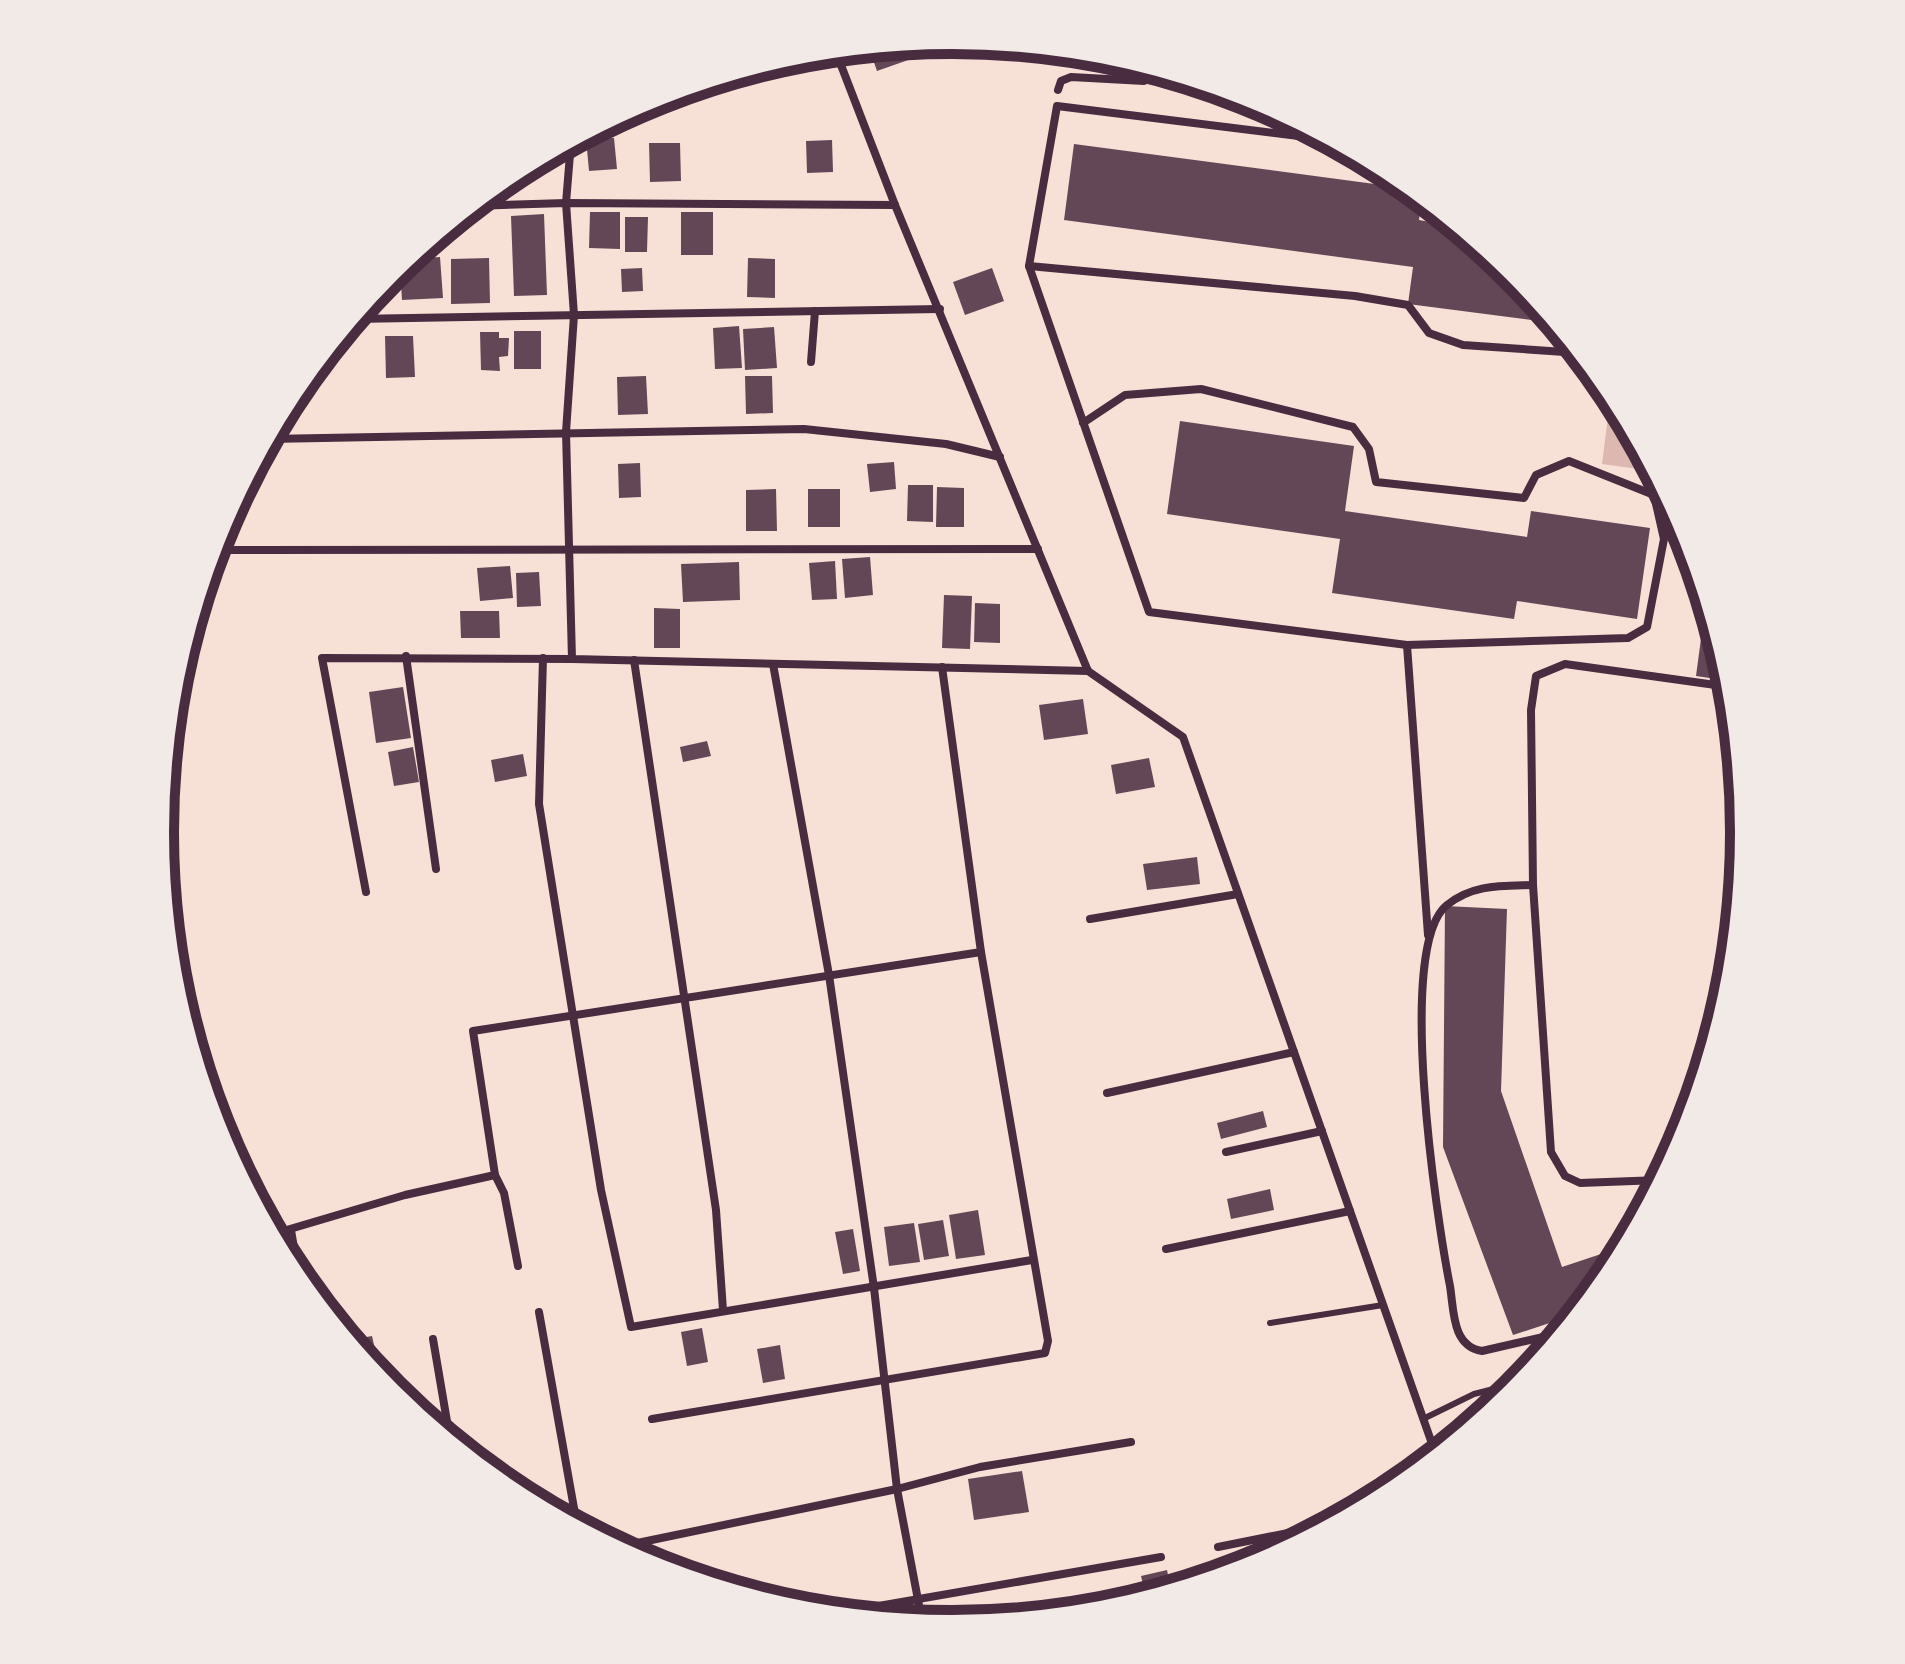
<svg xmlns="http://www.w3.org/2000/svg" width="1905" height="1664" font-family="'Sofia Sans Condensed',sans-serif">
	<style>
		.water { fill: #dcb8b0 }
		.building { fill: #644757 }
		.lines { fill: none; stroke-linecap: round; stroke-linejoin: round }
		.service { stroke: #4a2c40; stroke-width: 6 }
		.minor { stroke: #4a2c40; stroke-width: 8 }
		.rim { fill: none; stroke: #4a2c40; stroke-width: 10 }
	</style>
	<rect width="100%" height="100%" fill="#f7e1d7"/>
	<path class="water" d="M1611 392 1641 447 1638 469 1602 464Z"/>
	<g class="building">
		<path d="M906 45 911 59 877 71 869 48Z"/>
		<path d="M614 138 617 169 589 171 586 139Z"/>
		<path d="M832 140 833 172 807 173 806 141Z"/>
		<path d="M649 143H680L681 181 650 182Z"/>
		<path d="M1074 144 1412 189 1422 198 1419 220 1458 227 1513 272 1554 323 1408 304 1413 267 1064 220Z"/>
		<path d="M590 212H620V249L589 248Z"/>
		<rect x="681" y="212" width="32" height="43"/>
		<path d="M544 214 547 295 514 296 511 216Z"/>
		<path d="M625 217H648L647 252H625Z"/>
		<path d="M440 257 443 298 402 300 400 266 408 259Z"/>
		<path d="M489 258 490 303 451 304V259Z"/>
		<path d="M748 258 775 259V298L747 297Z"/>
		<path d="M642 268 643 291 622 292 621 269Z"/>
		<path d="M992 268 1004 301 965 315 953 282Z"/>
		<path d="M739 326 742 368 715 369 713 328Z"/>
		<path d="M774 327 777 368 745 370 743 329Z"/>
		<rect x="514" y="331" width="27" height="38"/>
		<path d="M480 332H499V338H509L508 356 499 357 500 371 481 370Z"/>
		<path d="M385 336H413L415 377 386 378Z"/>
		<path d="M646 376 648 414 618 415 617 377Z"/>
		<path d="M745 376H772L773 413 746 414Z"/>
		<path d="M1180 421 1354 446 1345 511 1527 537 1531 511 1650 528 1637 619 1517 601 1514 619 1332 593 1340 539 1167 514Z"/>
		<path d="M894 462 896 489 870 492 867 464Z"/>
		<path d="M640 463 641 497 619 498 618 464Z"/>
		<path d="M908 485H933V522L907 521Z"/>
		<path d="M937 487 964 488V527H936Z"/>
		<path d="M776 489 777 531H746V490Z"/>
		<rect x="808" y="489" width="32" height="38"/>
		<path d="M1682 526 1684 529 1693 557 1678 555Z"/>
		<path d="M870 557 873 595 845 598 842 559Z"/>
		<path d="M835 561 837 599 812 600 809 563Z"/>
		<path d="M739 562 740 600 683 602 681 564Z"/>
		<path d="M510 566 513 598 480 601 477 568Z"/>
		<path d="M539 572 541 606 517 607 516 573Z"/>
		<path d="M944 595 972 596 970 649 942 648Z"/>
		<path d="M1706 601 1729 678 1730 681 1696 676Z"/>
		<path d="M975 603 1000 604V643L974 642Z"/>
		<path d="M654 608 680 609V648H654Z"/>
		<path d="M460 611H499L500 638H461Z"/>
		<path d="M403 687 411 738 376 743 369 692Z"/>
		<path d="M1083 699 1088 734 1044 740 1039 705Z"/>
		<path d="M707 741 711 756 683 762 680 747Z"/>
		<path d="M413 747 419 782 394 786 388 752Z"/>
		<path d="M523 754 527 776 495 782 491 760Z"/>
		<path d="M1149 758 1155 787 1116 794 1111 765Z"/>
		<path d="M1197 857 1200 884 1147 890 1143 864Z"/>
		<path d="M1445 906 1507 909 1501 1091 1562 1267 1625 1246 1611 1272 1577 1314 1513 1335 1443 1147Z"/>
		<path d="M1263 1111 1267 1127 1221 1139 1217 1123Z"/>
		<path d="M1270 1189 1274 1210 1231 1219 1227 1199Z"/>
		<path d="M978 1210 985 1255 956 1259 949 1215Z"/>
		<path d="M943 1220 949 1256 924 1260 918 1224Z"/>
		<path d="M914 1223 920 1262 889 1266 884 1227Z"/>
		<path d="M853 1229 860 1271 843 1274 835 1232Z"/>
		<path d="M702 1328 708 1362 687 1366 681 1332Z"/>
		<path d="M372 1336 378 1363 370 1365 350 1340Z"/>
		<path d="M780 1345 785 1379 763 1383 757 1349Z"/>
		<path d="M1022 1471 1029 1512 974 1520 968 1479Z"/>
		<path d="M1167 1570 1171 1589 1146 1597 1141 1576Z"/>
	</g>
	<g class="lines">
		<g class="service">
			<path d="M1270 1323 1383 1305"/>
			<path d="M1423 1419 1474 1394 1521 1382"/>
		</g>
		<g class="minor">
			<path d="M784 60H839"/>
			<path d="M839 60 895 205 1088 671 1183 737 1436 1455"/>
			<path d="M1058 90 1061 81 1071 77 1144 81 1162 72"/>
			<path d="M571 142 566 203 574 315 566 432 572 659 1088 671"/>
			<path d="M472 206 566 203 895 205"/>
			<path d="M1029 266 1355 296 1408 305 1429 333 1463 345 1579 353"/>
			<path d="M354 319 940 309"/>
			<path d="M811 362 815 311"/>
			<path d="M1083 423 1125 395 1201 389 1353 427 1369 449 1376 482 1524 498 1536 475 1569 461 1654 495 1664 539 1647 627 1628 638 1407 645 1149 612 1029 266 1057 106 1331 140"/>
			<path d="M269 439 804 429 946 444 1000 457"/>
			<path d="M1654 495 1656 475"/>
			<path d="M215 550 1038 549"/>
			<path d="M1407 645 1428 935"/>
			<path d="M406 656 436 869"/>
			<path d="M543 658 539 804 601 1190 631 1327 1032 1260"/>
			<path d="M634 660 716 1210 723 1310"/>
			<path d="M773 664 829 975 874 1288 897 1489 922 1621"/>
			<path d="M1533 885C1501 886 1473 884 1447 905 1395 946 1437 1221 1450 1286 1454 1311 1452 1346 1482 1351L1561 1333"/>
			<path d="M366 892 322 658 572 659"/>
			<path d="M1090 919 1238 894"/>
			<path d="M1107 1093 1294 1052"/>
			<path d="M1226 1152 1322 1131"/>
			<path d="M495 1175 504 1193 518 1266"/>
			<path d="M1660 1180 1580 1183 1565 1176 1551 1152 1533 885 1531 710 1536 676 1565 664 1730 687"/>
			<path d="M291 1230 299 1278"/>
			<path d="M273 1234 405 1195 495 1175 473 1031 981 952 942 667"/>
			<path d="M1166 1249 1350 1211"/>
			<path d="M539 1312 577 1525"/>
			<path d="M433 1339 450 1439"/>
			<path d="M652 1419 1045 1353 1048 1341 981 952"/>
			<path d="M618 1547 897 1489 980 1467 1131 1442"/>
			<path d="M1218 1547 1328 1525"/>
			<path d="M838 1613 1161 1557"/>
		</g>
	</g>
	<path d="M0 0H1905V1664H0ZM174 832a778 778 0 1 1 1556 0a778 778 0 1 1-1556 0Z" fill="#f1eae7" fill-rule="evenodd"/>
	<path class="rim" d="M174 832a778 778 0 1 1 1556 0a778 778 0 1 1-1556 0Z"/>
</svg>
